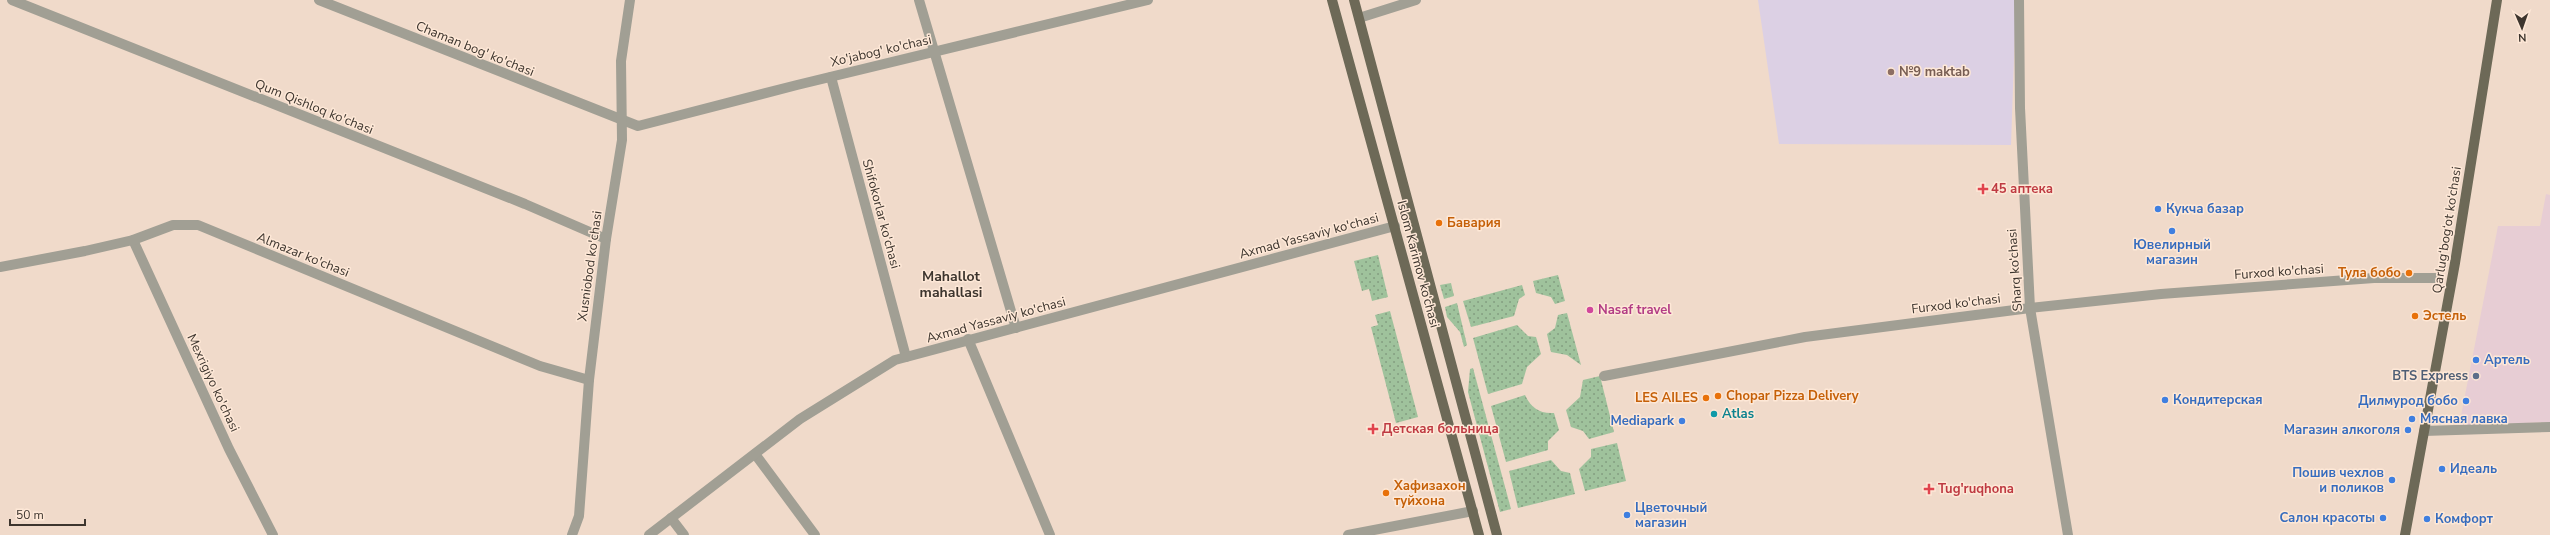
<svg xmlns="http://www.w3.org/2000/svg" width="2550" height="535" font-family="'Nunito Sans',sans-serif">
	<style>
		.commercial { fill: #e7cdd4 }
		.education { fill: #dcd0e4 }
		.grass { fill: url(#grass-dots) }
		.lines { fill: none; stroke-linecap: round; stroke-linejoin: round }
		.minor { stroke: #a19f94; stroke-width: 10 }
		.major { stroke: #6d6957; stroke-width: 10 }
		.education-dot { fill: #8d6e63; stroke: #fee8d7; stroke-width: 1.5 }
		.health-dot { fill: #e0444e; stroke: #fee8d7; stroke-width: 1.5 }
		.shop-dot { fill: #3f7fe0; stroke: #fee8d7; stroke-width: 1.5 }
		.food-dot { fill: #e8710a; stroke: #fee8d7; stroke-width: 1.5 }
		.hotel-dot { fill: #d1479c; stroke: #fee8d7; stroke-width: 1.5 }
		.service-dot { fill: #5c6f8a; stroke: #fee8d7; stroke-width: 1.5 }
		.culture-dot { fill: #0f9aa8; stroke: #fee8d7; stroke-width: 1.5 }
		.labels { text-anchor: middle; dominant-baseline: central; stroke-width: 3; stroke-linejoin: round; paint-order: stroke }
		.street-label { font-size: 13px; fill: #3d352e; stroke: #fee8d7 }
		.education-label { font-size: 13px; font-weight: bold; fill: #785e54; stroke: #fee8d7; text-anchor: start }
		.health-label { font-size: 13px; font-weight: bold; fill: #be3a42; stroke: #fee8d7; text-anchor: start }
		.shop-label { font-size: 13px; font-weight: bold; fill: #366cbe; stroke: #fee8d7; text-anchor: start }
		.food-label { font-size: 13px; font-weight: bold; fill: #c56008; stroke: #fee8d7; text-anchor: start }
		.hotel-label { font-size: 13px; font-weight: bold; fill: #b23c85; stroke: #fee8d7; text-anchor: start }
		.service-label { font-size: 13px; font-weight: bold; fill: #4e5e75; stroke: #fee8d7; text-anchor: end }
		.culture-label { font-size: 13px; font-weight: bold; fill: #0d838f; stroke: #fee8d7; text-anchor: start }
		.neighbourhood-label { font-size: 14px; font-weight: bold; fill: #3d352e; stroke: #fee8d7 }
	</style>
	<defs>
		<pattern id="grass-dots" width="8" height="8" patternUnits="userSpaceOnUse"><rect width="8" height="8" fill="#9fc29c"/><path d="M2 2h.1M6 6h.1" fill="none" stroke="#839e80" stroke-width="1.8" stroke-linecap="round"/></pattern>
	</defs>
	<rect width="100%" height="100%" fill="#f0daca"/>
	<path class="commercial" d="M2546 194 2550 195V422L2459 426 2498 226H2540Z"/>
	<path class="education" d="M1758 0H2016L2011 145 1779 144Z"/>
	<g class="grass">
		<path d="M1378 255 1388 297 1372 301 1369 289 1362 291 1354 261Z"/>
		<path d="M1558 275 1565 301 1555 304 1551 297 1536 293 1533 281Z"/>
		<path d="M1451 283 1454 296 1444 299 1440 285Z"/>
		<path d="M1522 285 1525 295 1519 299 1514 316 1471 327 1463 301Z"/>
		<path d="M1457 303 1467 345 1464 347 1460 332 1447 317 1445 307Z"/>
		<path d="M1390 311 1418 417 1396 423 1371 327 1378 325 1375 315Z"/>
		<path d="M1567 313 1581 365 1567 355 1551 352 1547 334 1555 328 1558 315Z"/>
		<path d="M1517 325 1528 336 1536 337 1541 354 1527 367 1522 384 1488 394 1473 338Z"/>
		<path d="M1473 368 1511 509 1500 512 1468 392 1470 369Z"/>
		<path d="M1600 376 1614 432 1589 439 1583 431 1571 427 1566 410 1580 397 1583 380Z"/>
		<path d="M1525 395C1531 408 1540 414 1554 413L1559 430 1548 441V450L1506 462 1491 406Z"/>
		<path d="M1617 443 1626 481 1585 491 1579 469 1591 457V449Z"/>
		<path d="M1551 460 1561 471 1570 473 1575 494 1518 508 1509 471Z"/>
	</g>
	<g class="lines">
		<g class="minor">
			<path d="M12 0 525 204 606 239"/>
			<path d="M319 0 638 126 797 85 1148 0"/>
			<path d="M919 0 1016 328"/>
			<path d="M2019 0 2020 108 2030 308 2068 535"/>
			<path d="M1359 18 1416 0"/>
			<path d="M831 77 906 357"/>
			<path d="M133 240 229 449 273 535"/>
			<path d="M0 267 85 251 133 240 173 225H198L540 366 589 380"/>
			<path d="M968 339 1050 535"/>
			<path d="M1604 376 1805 337 2030 308 2161 294 2374 278H2435"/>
			<path d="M2424 431 2550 427"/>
			<path d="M755 454 815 535"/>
			<path d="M671 518 684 535"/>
			<path d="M572 535 579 516 589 380 606 239 622 140 621 61 630 0"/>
			<path d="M649 535 800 419 895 360 1395 226"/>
			<path d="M1348 535 1473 511"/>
		</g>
		<g class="major">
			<path d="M1332 0 1479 535"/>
			<path d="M1354 0 1497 535"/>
			<path d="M2405 535 2455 263 2497 0"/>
		</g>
	</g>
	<circle class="education-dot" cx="1891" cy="72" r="4"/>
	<g class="health-dot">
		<path d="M1981 183h4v4h4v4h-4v4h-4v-4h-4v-4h4z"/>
		<path d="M1371 423h4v4h4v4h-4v4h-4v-4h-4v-4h4z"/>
		<path d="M1927 483h4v4h4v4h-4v4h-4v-4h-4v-4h4z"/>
	</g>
	<g class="shop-dot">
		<circle cx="2158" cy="209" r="4"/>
		<circle cx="2172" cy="231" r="4"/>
		<circle cx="2476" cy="360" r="4"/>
		<circle cx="2165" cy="400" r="4"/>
		<circle cx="2466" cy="401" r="4"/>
		<circle cx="2412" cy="419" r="4"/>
		<circle cx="1682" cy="421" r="4"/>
		<circle cx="2408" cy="430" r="4"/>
		<circle cx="2442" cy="469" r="4"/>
		<circle cx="2392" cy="480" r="4"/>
		<circle cx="1627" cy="515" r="4"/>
		<circle cx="2383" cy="518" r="4"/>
		<circle cx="2427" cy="519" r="4"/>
	</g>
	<g class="food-dot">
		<circle cx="1439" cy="223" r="4"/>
		<circle cx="2409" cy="273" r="4"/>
		<circle cx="2415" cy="316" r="4"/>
		<circle cx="1718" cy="396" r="4"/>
		<circle cx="1706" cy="398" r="4"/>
		<circle cx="1386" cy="493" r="4"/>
	</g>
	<circle class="hotel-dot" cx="1590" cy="310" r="4"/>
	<circle class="service-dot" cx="2476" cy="376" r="4"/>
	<circle class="culture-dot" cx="1714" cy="414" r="4"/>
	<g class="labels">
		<g class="street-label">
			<text transform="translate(475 49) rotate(22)">Chaman bog' ko'chasi</text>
			<text transform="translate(881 51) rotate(-13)">Xo'jabog' ko'chasi</text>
			<text transform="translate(314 107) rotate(22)">Qum Qishloq ko'chasi</text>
			<text transform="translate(881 214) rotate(75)">Shifokorlar ko'chasi</text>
			<text transform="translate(2447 230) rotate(-81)">Qarlug‘bog‘ot ko‘chasi</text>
			<text transform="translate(1309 236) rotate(-15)">Axmad Yassaviy ko'chasi</text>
			<text transform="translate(303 255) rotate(22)">Almazar ko'chasi</text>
			<text transform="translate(1418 264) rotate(75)">Islom Karimov ko‘chasi</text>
			<text transform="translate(590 266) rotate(-82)">Xusniobod ko'chasi</text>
			<text transform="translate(2015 270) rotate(-94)">Sharq ko‘chasi</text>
			<text transform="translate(2279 272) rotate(-4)">Furxod ko'chasi</text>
			<text transform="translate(1956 304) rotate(-7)">Furxod ko'chasi</text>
			<text transform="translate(996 320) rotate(-15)">Axmad Yassaviy ko'chasi</text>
			<text transform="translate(213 383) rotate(65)">Mexrigiyo ko'chasi</text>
		</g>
		<g class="education-label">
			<text x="1899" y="72">№9 maktab</text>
		</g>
		<g class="health-label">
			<text x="1991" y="189">45 аптека</text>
			<text x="1382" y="429">Детская больница</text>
			<text x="1938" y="489">Tug'ruqhona</text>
		</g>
		<g class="shop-label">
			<text x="2166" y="209">Кукча базар</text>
			<text x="2172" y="245" text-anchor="middle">Ювелирный<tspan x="2172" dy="15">магазин</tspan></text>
			<text x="2484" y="360">Артель</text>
			<text x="2173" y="400">Кондитерская</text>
			<text x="2458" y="401" text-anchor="end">Дилмурод бобо</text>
			<text x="2420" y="419">Мясная лавка</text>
			<text x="1674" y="421" text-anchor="end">Mediapark</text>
			<text x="2400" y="430" text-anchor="end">Магазин алкоголя</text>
			<text x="2450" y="469">Идеаль</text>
			<text x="2384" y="473" text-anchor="end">Пошив чехлов<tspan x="2384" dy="15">и поликов</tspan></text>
			<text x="1635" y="508">Цветочный<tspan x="1635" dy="15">магазин</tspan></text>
			<text x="2375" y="518" text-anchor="end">Салон красоты</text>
			<text x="2435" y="519">Комфорт</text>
		</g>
		<g class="food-label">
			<text x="1447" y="223">Бавария</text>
			<text x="2401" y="273" text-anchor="end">Тула бобо</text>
			<text x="2423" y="316">Эстель</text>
			<text x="1726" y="396">Chopar Pizza Delivery</text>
			<text x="1698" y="398" text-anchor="end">LES AILES</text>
			<text x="1394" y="486">Хафизахон<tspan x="1394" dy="15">туйхона</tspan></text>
		</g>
		<g class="hotel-label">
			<text x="1598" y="310">Nasaf travel</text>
		</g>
		<g class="service-label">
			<text x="2468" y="376">BTS Express</text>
		</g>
		<g class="culture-label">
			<text x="1722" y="414">Atlas</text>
		</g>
		<g class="neighbourhood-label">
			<text x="951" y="276">Mahallot<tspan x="951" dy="16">mahallasi</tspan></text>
		</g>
	</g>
	<g transform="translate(2522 28) rotate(178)" stroke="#fee8d7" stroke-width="3" paint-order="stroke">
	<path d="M0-3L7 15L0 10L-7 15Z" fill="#3d352e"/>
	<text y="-6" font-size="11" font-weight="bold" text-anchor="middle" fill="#3d352e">N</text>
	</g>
	<path d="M10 519v6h75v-6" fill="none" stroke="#3d352e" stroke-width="2"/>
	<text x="16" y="519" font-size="12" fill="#3d352e" stroke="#fee8d7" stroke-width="3" paint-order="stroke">50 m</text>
</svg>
